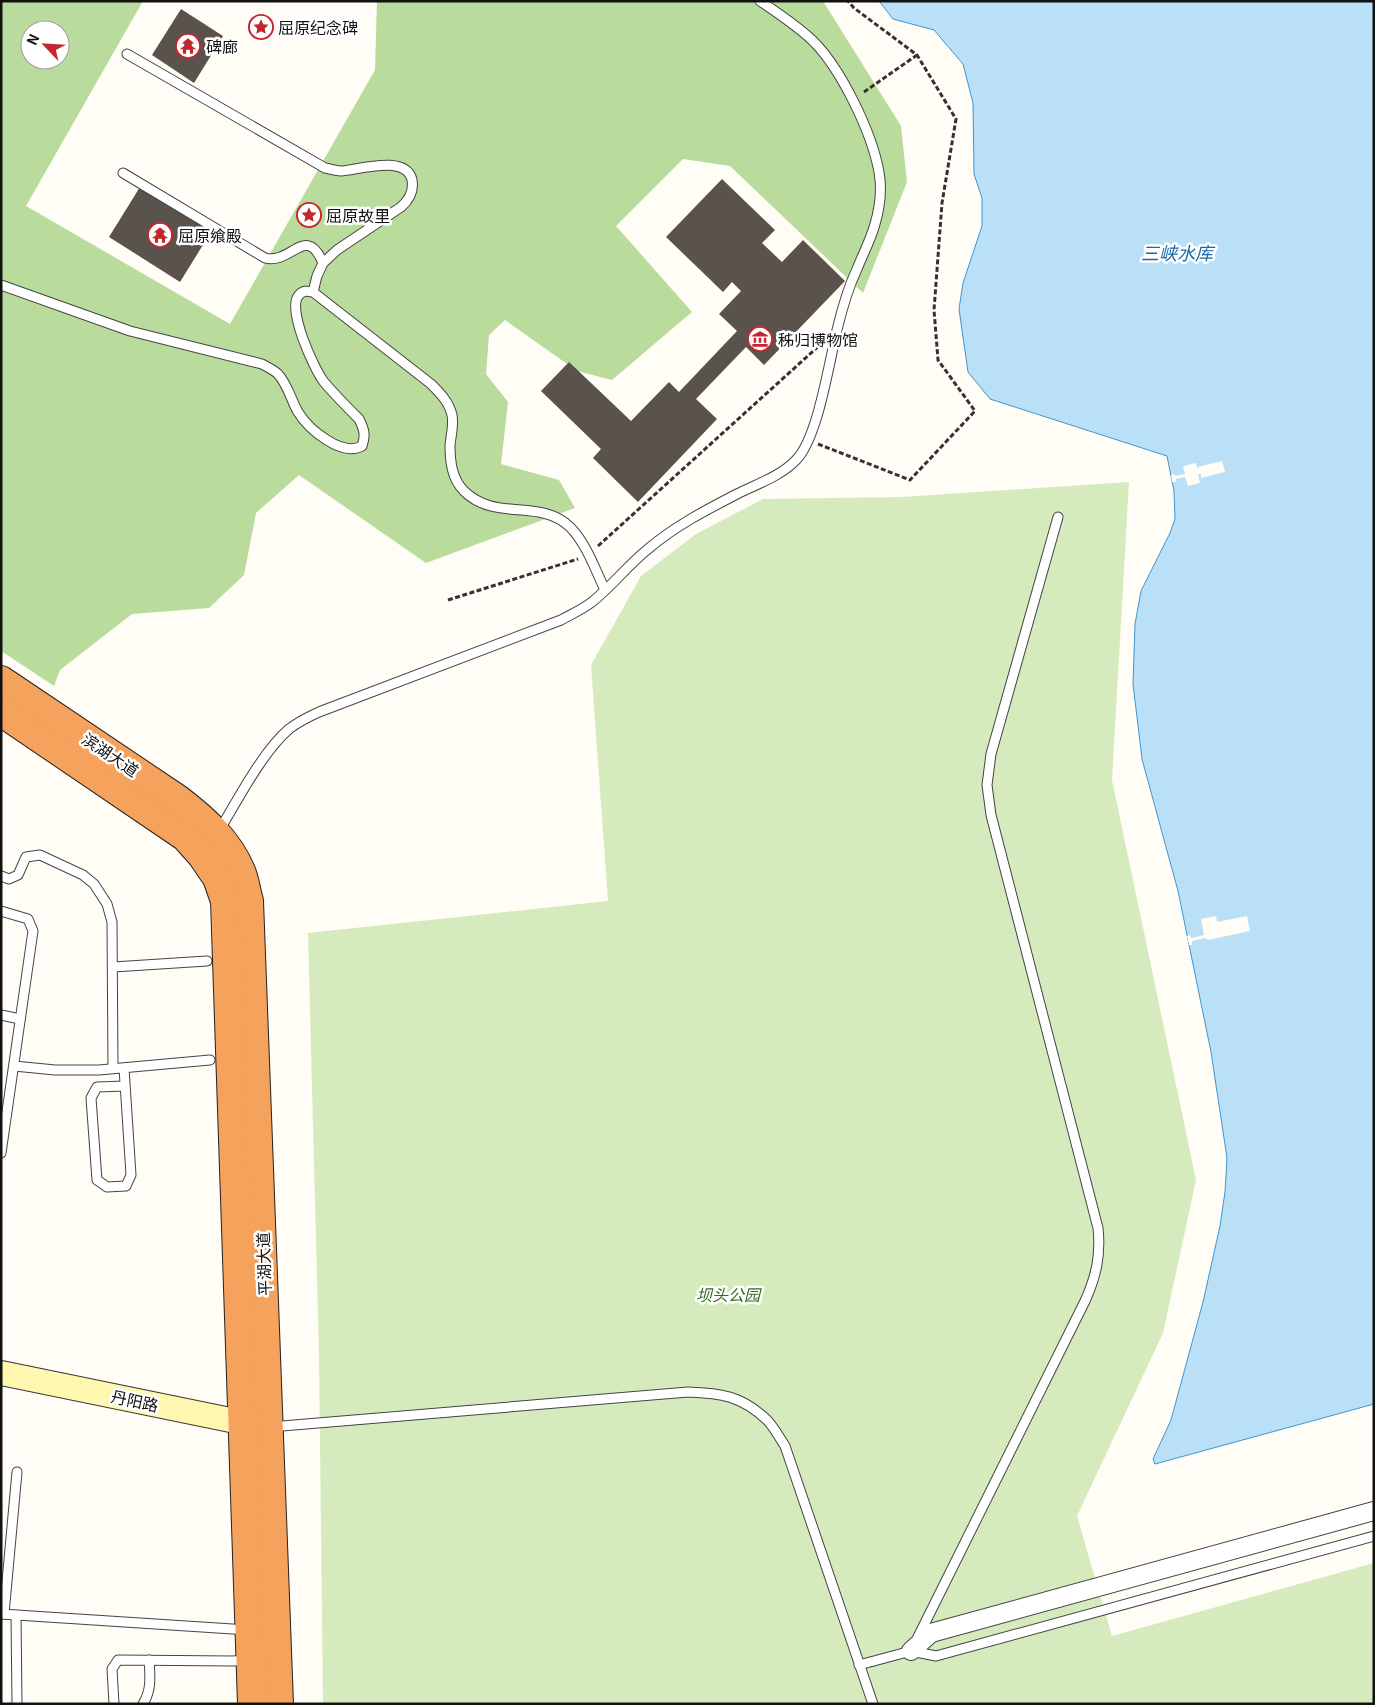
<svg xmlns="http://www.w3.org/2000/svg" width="1375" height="1705" font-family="Georgia,'Noto Sans SC',serif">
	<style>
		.green { fill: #d5ebbd }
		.forest { fill: #b9dc9c; fill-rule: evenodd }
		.water { fill: #b9e0f7; stroke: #3f96cf }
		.pier { fill: #fffdf5 }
		.building { fill: #5a524d }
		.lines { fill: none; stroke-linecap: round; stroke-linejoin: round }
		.lane-casing { stroke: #444; stroke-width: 11 }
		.street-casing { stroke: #444; stroke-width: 20 }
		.secondary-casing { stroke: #333; stroke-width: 26 }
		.highway-casing { stroke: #222; stroke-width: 30 }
		.path { stroke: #333; stroke-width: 3; stroke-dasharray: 5 2.5; stroke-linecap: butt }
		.lane { stroke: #fff; stroke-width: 9 }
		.street { stroke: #fff; stroke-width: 18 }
		.secondary { stroke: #fff6b0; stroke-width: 24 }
		.highway { stroke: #f5a25d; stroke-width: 28 }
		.labels { text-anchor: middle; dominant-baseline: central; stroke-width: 5; stroke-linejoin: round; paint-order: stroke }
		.poi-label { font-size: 16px; fill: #111; stroke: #fff; text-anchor: start }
		.street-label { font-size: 16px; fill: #111; stroke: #fff }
		.park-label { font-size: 16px; font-style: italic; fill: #2f6b1f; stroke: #fff }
		.water-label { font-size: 18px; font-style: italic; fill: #1768a6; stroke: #fff }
	</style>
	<rect width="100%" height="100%" fill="#fffdf5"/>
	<path class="green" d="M1129 482 1112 780 1196 1180 1163 1333 1077 1516 1112 1636 1374 1563V1704H323L319 1355 308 933 608 901 591 665 641 576 696 534 763 499 902 497Z"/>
	<path class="forest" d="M1 1H143L26 206 230 324 375 70 377 1H823L901 126 907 182 863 293 730 166 683 159 616 226 692 312 612 380 577 371 505 320 489 335 486 374 508 402 501 464 559 480 575 508 426 563 299 475 256 513 244 575 209 608 132 614 60 670 54 686 1 651ZM30 30H60V60H30Z"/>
	<path class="water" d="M879 1H1374V1404L1155 1464 1153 1459 1171 1420 1203 1302 1220 1226 1225 1192 1227 1158 1211 1052 1178 891 1142 759 1133 684 1135 624 1141 591 1170 533 1175 519 1174 491 1167 456 990 399 968 372 959 309 963 283 982 226V198L974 174 973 103 963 64 934 30 893 19Z"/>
	<g class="pier">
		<path d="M1222 461 1225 472 1201 478V474H1198L1200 483 1188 486 1185 477 1176 479V482H1172L1171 475 1174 474 1175 476 1185 474 1183 466 1196 463 1198 471V467Z"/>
		<path d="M1216 916 1217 922 1247 916 1250 931 1208 940 1206 938 1192 941V945H1189L1187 936 1190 935 1191 938 1204 935 1201 919Z"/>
	</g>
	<g class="building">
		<path d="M181 9 223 36 194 83 152 55Z"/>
		<path d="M722 179 775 230 762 243 782 262 803 240 845 281 764 365 746 347 696 399 717 419 638 502 593 458 601 449 541 391 569 362 631 421 669 382 679 392 737 331 719 314 741 291 732 282 723 292 666 237Z"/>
		<path d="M140 187 211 232 180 282 109 237Z"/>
	</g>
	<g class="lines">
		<defs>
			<g id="lane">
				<path d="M127 54 325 168C331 169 335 171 341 171 358 170 406 154 412 180 414 191 409 200 401 207L337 250 323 263 317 276 313 292"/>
				<path d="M123 173 265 258C291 265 306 223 323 263"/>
				<path d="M1 285 130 331 262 364C267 367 274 370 278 374 288 385 291 400 298 412 309 430 342 457 362 446 366 435 364 429 359 419 347 407 335 395 324 382 314 369 286 308 299 295 303 290 308 291 313 292L431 384C440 393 449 402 452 415 454 425 451 435 450 445 450 462 452 479 464 491 495 522 540 498 570 527 586 543 595 569 605 590"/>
				<path d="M219 831C237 801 263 751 289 729 298 722 308 717 319 712L561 620C572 614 583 609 592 602 612 586 628 565 648 549 675 526 706 510 737 494 757 484 781 476 796 460 818 438 829 362 837 330 842 309 848 288 857 269 863 254 871 239 875 224 880 207 882 189 879 172 872 133 841 68 812 40 796 25 778 13 760 1"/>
				<path d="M1 876 9 879 18 875 26 857 40 855 83 875 94 884 107 904 112 922 113 1068"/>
				<path d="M1 911 28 919 33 931 1 1153"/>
				<path d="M113 967 207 961"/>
				<path d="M1 1015 20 1019"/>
				<path d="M14 1066 55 1070H99L210 1060"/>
				<path d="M124 1068 131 1175 126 1186 107 1187 97 1180 91 1098 97 1087 125 1086"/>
				<path d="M270 1427 688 1392C721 1393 742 1396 767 1420 774 1427 779 1437 785 1446L873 1704"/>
				<path d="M1 1614 248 1630"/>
				<path d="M4 1614 17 1472"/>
				<path d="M16 1615 17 1704"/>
				<path d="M917 1639 1085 1301C1096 1277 1101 1255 1098 1228L991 815 987 785 991 754 1058 517"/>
				<path d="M859 1665 911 1651 936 1656 1374 1536"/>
				<path d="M114 1704 112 1669 118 1660 233 1661 247 1660"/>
				<path d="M143 1704C152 1689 150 1676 149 1660"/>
			</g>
			<path id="street" d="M911 1651 931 1633 1374 1511"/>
			<path id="secondary" d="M1 1373 260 1426"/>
			<g id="highway">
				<path d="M1 680 178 799C204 819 228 840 241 871 245 880 246 891 249 901L279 1704"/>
				<path d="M1 712 185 837 202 856 217 878 225 901 252 1704"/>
			</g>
		</defs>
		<use href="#lane" class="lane-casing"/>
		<use href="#street" class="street-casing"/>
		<use href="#secondary" class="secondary-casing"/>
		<use href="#highway" class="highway-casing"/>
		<g class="path">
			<path d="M864 92 917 55"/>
			<path d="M818 444 910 480 975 411 938 360 934 310 942 203 956 119 917 55 854 8 848 1"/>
			<path d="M598 546 821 344"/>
			<path d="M448 600 578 559"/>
		</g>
		<use href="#lane" class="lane"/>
		<use href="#street" class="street"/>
		<use href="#secondary" class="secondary"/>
		<use href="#highway" class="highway"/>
	</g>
	<defs>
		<symbol id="sight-ring" viewBox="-11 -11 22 22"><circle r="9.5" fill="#fff" stroke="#c4262e" stroke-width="1.5"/><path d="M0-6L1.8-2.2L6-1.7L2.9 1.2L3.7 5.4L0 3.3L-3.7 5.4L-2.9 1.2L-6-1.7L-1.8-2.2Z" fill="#c4262e"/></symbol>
		<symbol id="temple-ring" viewBox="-11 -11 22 22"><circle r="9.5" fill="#fff" stroke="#c4262e" stroke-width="1.5"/><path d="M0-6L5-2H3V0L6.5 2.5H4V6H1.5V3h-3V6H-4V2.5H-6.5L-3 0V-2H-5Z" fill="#c4262e"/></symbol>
		<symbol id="museum-ring" viewBox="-11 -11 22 22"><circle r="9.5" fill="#fff" stroke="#c4262e" stroke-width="1.5"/><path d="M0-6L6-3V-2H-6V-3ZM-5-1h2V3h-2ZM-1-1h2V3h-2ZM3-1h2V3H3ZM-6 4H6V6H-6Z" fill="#c4262e"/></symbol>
	</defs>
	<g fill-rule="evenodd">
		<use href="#sight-ring" x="247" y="13" width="28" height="28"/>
		<use href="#temple-ring" x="174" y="32" width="28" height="28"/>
		<use href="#sight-ring" x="295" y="201" width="28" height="28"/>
		<use href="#temple-ring" x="146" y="221" width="28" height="28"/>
		<use href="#museum-ring" x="746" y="325" width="28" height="28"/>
	</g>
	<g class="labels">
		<g class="poi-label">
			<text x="278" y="27">屈原纪念碑</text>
			<text x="206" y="46">碑廊</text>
			<text x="326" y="215">屈原故里</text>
			<text x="178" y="235">屈原飨殿</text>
			<text x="778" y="339">秭归博物馆</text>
		</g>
		<g class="street-label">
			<text transform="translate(111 754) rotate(34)">滨湖大道</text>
			<text transform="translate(263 1264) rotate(-92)">平湖大道</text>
			<text transform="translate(135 1400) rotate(12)">丹阳路</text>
		</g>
		<g class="park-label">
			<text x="728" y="1294">坝头公园</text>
		</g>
		<g class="water-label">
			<text x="1177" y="252">三峡水库</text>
		</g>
	</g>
	<rect width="1375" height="1705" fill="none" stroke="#111111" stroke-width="5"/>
	<g transform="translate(45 45) rotate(295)"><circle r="24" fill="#ffffff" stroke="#a0a0a0"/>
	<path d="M0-4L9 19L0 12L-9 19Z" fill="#c4262e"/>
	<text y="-8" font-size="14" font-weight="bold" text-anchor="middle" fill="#111111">N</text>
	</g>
</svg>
